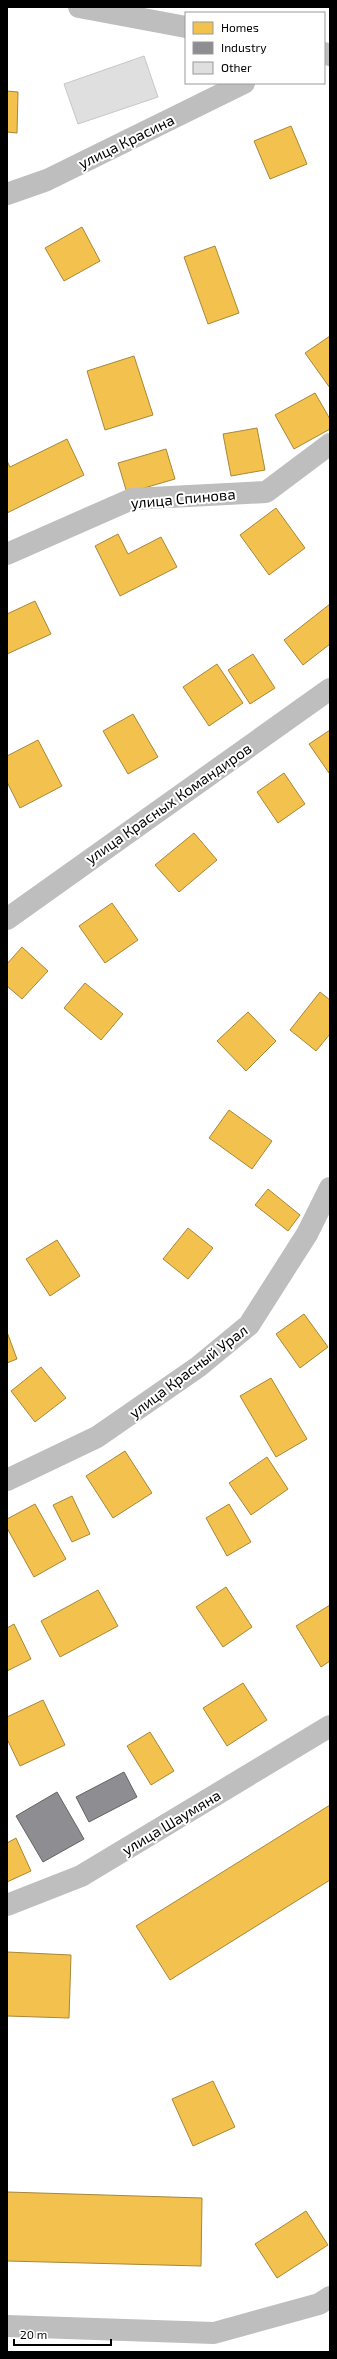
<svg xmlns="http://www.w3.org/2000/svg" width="337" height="2359" font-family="'Exo 2',sans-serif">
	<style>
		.homes { fill: #f2c14e; stroke: #a98737 }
		.industry { fill: #8d8d92; stroke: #636366 }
		.building { fill: #dfdfdf; stroke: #c7c7c7 }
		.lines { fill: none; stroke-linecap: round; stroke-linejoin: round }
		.street { stroke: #bebebe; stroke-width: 22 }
		.highway { stroke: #bebebe; stroke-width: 22 }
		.labels { text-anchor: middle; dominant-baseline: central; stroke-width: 4; stroke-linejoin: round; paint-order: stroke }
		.street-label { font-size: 15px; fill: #000; stroke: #fff }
	</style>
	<rect width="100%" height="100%" fill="#fff"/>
	<g class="homes">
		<path d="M7 91 18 92 17 133 7 132Z"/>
		<path d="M291 126 307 164 270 179 254 141Z"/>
		<path d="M82 227 100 261 64 281 45 248Z"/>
		<path d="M215 246 239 313 208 324 184 257Z"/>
		<path d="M330 336V388L305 353Z"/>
		<path d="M134 356 153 415 105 430 87 371Z"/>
		<path d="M315 393 330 419V429L294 449 275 415Z"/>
		<path d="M257 428 265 470 231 476 223 434Z"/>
		<path d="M67 439 84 475 7 513V461L10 467Z"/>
		<path d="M166 449 175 479 127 493 118 463Z"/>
		<path d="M276 508 305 548 269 575 240 535Z"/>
		<path d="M118 534 128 554 161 537 177 567 120 596 95 546Z"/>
		<path d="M35 601 51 634 7 654V614Z"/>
		<path d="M330 604V644L303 665 284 640Z"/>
		<path d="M253 654 275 688 250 704 228 670Z"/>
		<path d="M217 664 243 703 209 726 183 687Z"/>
		<path d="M133 714 158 757 128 774 103 731Z"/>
		<path d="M330 730V772L329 773 309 744Z"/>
		<path d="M38 740 62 786 20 808 7 782V756Z"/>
		<path d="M284 773 305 804 278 823 257 792Z"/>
		<path d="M194 833 217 860 179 892 155 865Z"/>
		<path d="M112 903 138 940 105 963 79 926Z"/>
		<path d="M22 947 48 971 22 999 7 986V964Z"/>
		<path d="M85 983 123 1014 101 1040 64 1008Z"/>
		<path d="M320 992 330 1000V1034L316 1051 290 1030Z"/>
		<path d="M248 1012 276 1041 246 1071 217 1041Z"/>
		<path d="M229 1110 272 1141 252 1169 209 1138Z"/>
		<path d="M268 1189 300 1215 288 1231 255 1205Z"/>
		<path d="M188 1228 213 1248 188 1279 163 1259Z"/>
		<path d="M57 1240 80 1276 50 1296 26 1259Z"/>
		<path d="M304 1314 328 1347 300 1368 276 1334Z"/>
		<path d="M7 1332 17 1359 7 1363Z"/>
		<path d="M41 1367 66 1398 35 1422 11 1391Z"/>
		<path d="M271 1378 307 1439 276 1457 240 1396Z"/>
		<path d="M125 1451 152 1493 113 1518 86 1476Z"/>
		<path d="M267 1457 288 1489 251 1515 229 1483Z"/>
		<path d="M72 1496 90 1534 72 1542 53 1505Z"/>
		<path d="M35 1504 66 1559 34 1577 7 1528V1519Z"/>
		<path d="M229 1504 251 1542 227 1556 206 1518Z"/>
		<path d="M226 1587 252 1627 223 1647 196 1607Z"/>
		<path d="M98 1590 118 1626 60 1657 41 1621Z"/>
		<path d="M330 1605V1661L321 1667 296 1626Z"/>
		<path d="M14 1624 31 1659 7 1671V1628Z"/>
		<path d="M243 1683 267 1720 227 1746 203 1708Z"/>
		<path d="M43 1700 65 1745 20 1766 7 1739V1717Z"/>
		<path d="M150 1732 174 1771 151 1785 127 1746Z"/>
		<path d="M330 1805V1880L170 1980 136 1926Z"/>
		<path d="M16 1838 31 1871 7 1882V1843Z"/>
		<path d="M7 1952 71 1955 69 2018 7 2016Z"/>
		<path d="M213 2081 235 2127 193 2146 172 2099Z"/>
		<path d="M7 2192 202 2198 201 2266 7 2261Z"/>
		<path d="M306 2211 328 2245 277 2278 255 2244Z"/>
	</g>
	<g class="industry">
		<path d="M124 1772 137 1797 89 1822 76 1797Z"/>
		<path d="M57 1792 84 1839 43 1862 16 1816Z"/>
	</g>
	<path class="building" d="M144 56 158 97 78 124 64 84Z"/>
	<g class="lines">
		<g class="street">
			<path d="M7 194 47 180 244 83"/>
			<path d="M7 554 132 499 266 492 330 444"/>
			<path d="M7 919 330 689"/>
			<path d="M7 1480 97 1437 198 1367 249 1325 307 1234 330 1188"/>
			<path d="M7 1905 81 1876 330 1726"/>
			<path d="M7 2326 214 2333 319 2304 330 2297"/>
		</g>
		<g class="highway">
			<path d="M79 7 186 27"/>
			<path d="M324 53 330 55"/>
		</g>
	</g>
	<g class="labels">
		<g class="street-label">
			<text transform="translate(126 141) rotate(-26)">улица Красина</text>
			<text transform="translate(183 498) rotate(-5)">улица Спинова</text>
			<text transform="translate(168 803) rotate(-35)">улица Красных Командиров</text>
			<text transform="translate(188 1371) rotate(-37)">улица Красный Урал</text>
			<text transform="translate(171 1822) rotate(-31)">улица Шаумяна</text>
		</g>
	</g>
	<rect width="337" height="2359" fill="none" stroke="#000000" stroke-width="16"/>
	<rect x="185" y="12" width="140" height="72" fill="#ffffff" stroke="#999999"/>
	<rect x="193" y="22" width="20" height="12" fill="#f2c14e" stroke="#999999"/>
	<text x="221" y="32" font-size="12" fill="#000000">Homes</text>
	<rect x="193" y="42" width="20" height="12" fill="#8d8d92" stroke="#999999"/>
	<text x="221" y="52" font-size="12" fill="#000000">Industry</text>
	<rect x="193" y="62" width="20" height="12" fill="#dfdfdf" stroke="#999999"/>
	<text x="221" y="72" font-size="12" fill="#000000">Other</text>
	<path d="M14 2339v6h97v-6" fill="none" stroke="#000000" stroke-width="2"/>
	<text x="20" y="2339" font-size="12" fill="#000000" stroke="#ffffff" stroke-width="3" paint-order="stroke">20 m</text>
</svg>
